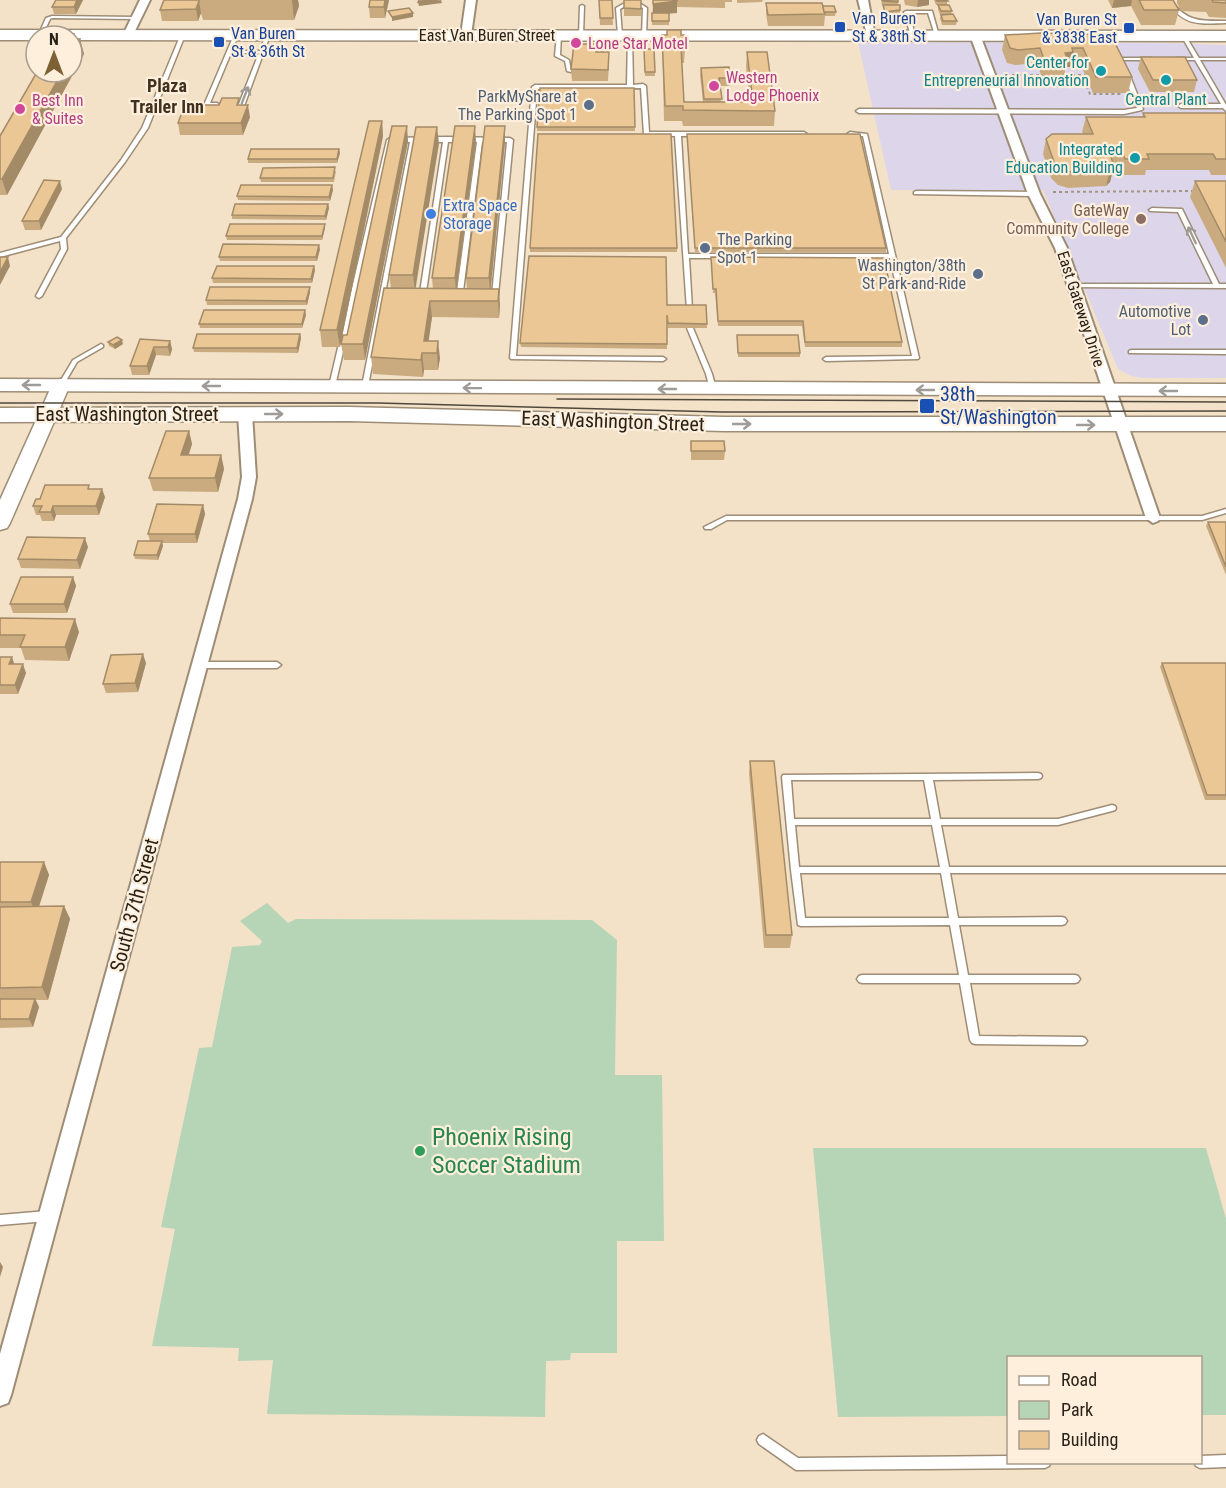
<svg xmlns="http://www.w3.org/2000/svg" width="1226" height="1488" font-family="'Roboto Condensed',sans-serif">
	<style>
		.education { fill: #ddd6eb }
		.green { fill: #b6d5b6 }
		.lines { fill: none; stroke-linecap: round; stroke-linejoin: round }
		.lane-casing { stroke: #9e8d76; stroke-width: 3 }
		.street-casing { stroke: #9e8d76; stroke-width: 4 }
		.secondary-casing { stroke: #9e8d76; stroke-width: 3 }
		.primary-casing { stroke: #9e8d76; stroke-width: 3 }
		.path { stroke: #a39583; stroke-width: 2; stroke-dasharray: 3 3; stroke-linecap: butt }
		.lane { fill: #fff; fill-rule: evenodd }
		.street { fill: #fff; fill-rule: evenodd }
		.secondary { fill: #fff; fill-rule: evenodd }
		.primary { fill: #fff; fill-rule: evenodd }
		.tram { stroke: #51483c; stroke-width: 1.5 }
		.wall { fill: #caab80 }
		.shaded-wall { fill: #a48b68 }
		.building { fill: #ebc795; stroke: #a48b68; stroke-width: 1.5 }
		.oneway { stroke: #9f9c98 }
		.transit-dot { fill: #1a4fb4; stroke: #fdefdb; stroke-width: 2 }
		.hotel-dot { fill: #d1479c; stroke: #fdefdb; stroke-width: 2 }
		.culture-dot { fill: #0f9aa8; stroke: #fdefdb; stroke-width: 2 }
		.service-dot { fill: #5c6f8a; stroke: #fdefdb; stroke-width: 2 }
		.shop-dot { fill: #3f7fe0; stroke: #fdefdb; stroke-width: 2 }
		.education-dot { fill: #8d6e63; stroke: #fdefdb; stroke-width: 2 }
		.leisure-dot { fill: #2e9e5b; stroke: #fdefdb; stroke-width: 2 }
		.labels { text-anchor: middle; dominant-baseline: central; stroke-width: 4.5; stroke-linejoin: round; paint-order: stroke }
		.far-transit-label { font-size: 16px; fill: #164399; stroke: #fdefdb; text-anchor: start }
		.far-street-label { font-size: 16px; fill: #292219; stroke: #fdefdb }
		.far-hotel-label { font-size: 16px; fill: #b23c85; stroke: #fdefdb; text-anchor: start }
		.far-culture-label { font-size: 16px; fill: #0d838f; stroke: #fdefdb; text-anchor: end }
		.far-service-label { font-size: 16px; fill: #4e5e75; stroke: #fdefdb; text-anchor: end }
		.far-shop-label { font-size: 16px; fill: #366cbe; stroke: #fdefdb; text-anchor: start }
		.far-education-label { font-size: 16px; fill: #785e54; stroke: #fdefdb; text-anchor: end }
		.far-neighbourhood-label { font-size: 18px; font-weight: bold; fill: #3f311d; stroke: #fdefdb }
		.transit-label { font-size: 20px; fill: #164399; stroke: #fdefdb; text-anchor: start }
		.street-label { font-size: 20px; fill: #292219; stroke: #fdefdb }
		.near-leisure-label { font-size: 24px; fill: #27864d; stroke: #fdefdb; text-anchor: start }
	</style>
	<rect width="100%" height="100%" fill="#f3e1c8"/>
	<path class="education" d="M858 42 1168 43 1226 45V378H1142L1131 376 1118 369 1043 190H891Z"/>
	<g class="green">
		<path d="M267 903 288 923 296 919 592 920 617 940 615 1075H662L664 1241H617V1353H571L570 1360 546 1361 545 1417 267 1414 273 1360 238 1361 239 1348 152 1346 175 1229 161 1227 199 1048 212 1047 232 947 260 945 262 941 240 921Z"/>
		<path d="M813 1148H1206L1226 1219V1415H1201L1200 1358H1008V1416L838 1417Z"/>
	</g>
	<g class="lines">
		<defs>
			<g id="lane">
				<path d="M1166 0H1170C1187 22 1200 21 1226 21V23C1196 24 1184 26 1166 0Z"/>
				<path d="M632 2 641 4 647 8 646 36 642 35 643 8C635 4 628 4 620 9L622 35 620 36 618 35 616 8 623 4Z"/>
				<path d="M582 5 584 6 583 35 581 36 579 35 580 6Z"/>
				<path d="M906 11H932L939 36 935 35 928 13H909L915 35 911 36 904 12Z"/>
				<path d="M52 16 136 17 138 18 136 19 52 18 50 19 42 36H38L46 18Z"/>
				<path d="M181 34 185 35 148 128 125 162 66 238 67 249 42 296 39 298 37 297 36 296 61 249 60 241 0 257V253L61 237 121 160 142 128Z"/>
				<path d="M236 34 238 35 232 51H260L266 34 270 35 244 106C240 109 231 108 227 105L230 103 239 104 259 53H231L210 103H217L220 105 217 107 205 106 204 105 234 35Z"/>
				<path d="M557 34 561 35 560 55 569 60 571 72 567 71 565 61 555 56Z"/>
				<path d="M630 34 632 35 633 85 643 84 646 86 649 132H804L807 134 804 136H681L688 254H889L863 136H850L847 134 850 132 867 134 919 358 918 359 826 361 823 359 826 357 912 356 890 258H689L692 309 691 310H687L675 136 644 135 641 88 537 89 516 356 663 357 666 359 663 361 511 359 510 358 532 87 535 85H627L628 35Z"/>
				<path d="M1183 34 1185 35 1199 58H1226V60H1200L1226 105V111L1223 108H1181L1178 106 1181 104H1221L1195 60H1176L1174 59 1176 58H1194L1181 35Z"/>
				<path d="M1117 58H1151L1153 59 1151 60H1122L1123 64 1121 65 1119 64Z"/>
				<path d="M1127 74 1130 76 1143 109 1142 110 1124 114 859 113 856 111 859 109 1124 110 1137 108 1124 76Z"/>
				<path d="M446 137 510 138 513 140 498 295 495 299H491L490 298 492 295 507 142H482L462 299 459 301 456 299 477 142H448L425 299 422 301 419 299 443 142H415L384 298H390L393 300 390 302H384L368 386 365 388 362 386 410 142H392L335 386 334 387H330L329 386 387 140 390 138Z"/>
				<path d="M916 191 1034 192 1037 194 1034 196 914 194V192Z"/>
				<path d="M1152 208 1182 209 1219 284H1226V288L1073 287V285L1075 284H1213L1178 212 1150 211 1149 210Z"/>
				<path d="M690 326 693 328 712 374 716 389 715 390 713 391 710 389 706 374 687 328Z"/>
				<path d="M101 344 103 345V347L77 362 63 386H59L58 385 73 360Z"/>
				<path d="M1131 350H1226V354L1129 353V351Z"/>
				<path d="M1226 509V513L1202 520H727L711 529H705L704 527 726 516H1202Z"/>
				<path d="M200 662H277L281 665 277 668H200L196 665Z"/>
				<path d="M1038 773 1041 774 1042 776 1041 778 1038 779 933 780 940 819H1058L1112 805 1115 806 1116 808 1115 810 1112 811 1058 825H941L949 867H1226V873H950L958 918 1062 917 1065 918 1067 921 1065 924 1062 925H959L968 975H1075L1078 976 1080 979 1078 982 1075 983H970L979 1036 1082 1037 1085 1038 1087 1041 1085 1044 1082 1045 975 1044 972 1043 970 1040 960 983H862L859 982 857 979 859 976 862 975H959L950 925 801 926 798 925 791 870 782 777 783 775ZM791 780H924L931 819H794ZM795 825H932L940 867H799ZM800 873H941L949 918H805Z"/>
				<path d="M47 1211 51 1213 52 1216 51 1219 47 1221 0 1225V1215Z"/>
				<path d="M763 1434 798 1458 1008 1456V1462H1051L1049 1466 1045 1468 796 1470 759 1444 757 1440 759 1436Z"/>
				<path d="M1226 1455V1467L1200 1468 1196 1466 1194 1462H1200V1456Z"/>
			</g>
			<g id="street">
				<path d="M140 0H150L133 35 125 37 123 35Z"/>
				<path d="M466 0H476L471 35 466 38 461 35Z"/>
				<path d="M858 0H868L875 37 867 35Z"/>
				<path d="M975 32 980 35 1040 194 1067 248 1160 518 1158 521 1153 523 1146 518 1055 248 1028 194 970 35Z"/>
				<path d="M245 410 252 414 256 477 252 499 11 1395 8 1403 0 1406V1354L238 499 242 477 238 414Z"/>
			</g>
			<path id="secondary" d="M61 379 68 381 70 385 10 523 7 528 0 530V500L52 385 54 381Z"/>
			<g id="primary">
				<path d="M0 30 1226 31V41L72 40V36H36V40H0Z"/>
				<path d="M0 379 1226 384V396L0 391Z"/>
				<path d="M349 407 724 417H1226V431H724L349 421 0 422V408Z"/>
			</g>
		</defs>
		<use href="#lane" class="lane-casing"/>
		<use href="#street" class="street-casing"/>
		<use href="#secondary" class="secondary-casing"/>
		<use href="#primary" class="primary-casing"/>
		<g class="path">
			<path d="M1006 75H1085"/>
			<path d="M1082 75 1090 94H1122"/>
			<path d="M1053 192 1195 191"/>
		</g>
		<use href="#lane" class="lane"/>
		<use href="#street" class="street"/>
		<use href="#secondary" class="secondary"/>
		<use href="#primary" class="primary"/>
		<g class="tram">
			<path d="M557 399 1226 402"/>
			<path d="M0 403H378L722 412 1226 411"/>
		</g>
	</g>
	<g class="wall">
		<path d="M56 0H83L76 14H54L52 7Z"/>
		<path d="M164 0H298L299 6 294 20H203L201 13 198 21H162L160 10Z"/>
		<path d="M389 0 385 18H370L369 7Z"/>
		<path d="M599 0H612L613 25H600Z"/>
		<rect x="624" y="0" width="17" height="16"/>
		<path d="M653 0H732V2H725V8L677 7V13H667H669V25H652Z"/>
		<path d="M737 0H763L762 2 737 3Z"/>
		<path d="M881 0H898V5L900 10V14L888 15 903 21V25H887L885 19 886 15H885L883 8V5H882Z"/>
		<path d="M904 0H929V5L917 7 905 5Z"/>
		<path d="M934 0H947V5L952 11 951 14 957 21 956 25H942L940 18 941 15H940L938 9V5H936Z"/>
		<path d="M1108 0H1173L1179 10 1175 25H1141L1131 6 1112 8Z"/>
		<path d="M1177 0H1226V18L1209 17 1206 12 1181 11 1177 3Z"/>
		<path d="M766 3 823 6 836 12 835 16H825L824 26H768L766 14Z"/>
		<path d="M662 35H681L685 48 684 63H682L684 102H703L700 75 701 68 730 78V86H720L721 102H750L746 67 747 52 775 111 774 126H683L682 121H664Z"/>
		<path d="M1005 35H1111L1132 77 1128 93H1093L1080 63H1071L1070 67H1066L1064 75H1041L1037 63 1015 65 1007 63 1002 50Z"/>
		<path d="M76 39H80L84 54 7 195H0V136Z"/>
		<path d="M644 49H654L655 76H645Z"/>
		<path d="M596 52 609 63 608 81H572L571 69Z"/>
		<path d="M1141 57 1197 80 1194 92H1150L1138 69Z"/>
		<path d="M634 88 635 131H537V127Z"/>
		<path d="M241 105 250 117 243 135H180L178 123Z"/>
		<path d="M1143 113H1226V175H1211L1209 170H1146L1145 175H1121L1119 170H1113L1110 182 1106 186 1068 188 1058 185 1051 178 1043 154 1046 139 1083 134 1082 132 1086 117H1142Z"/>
		<path d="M382 121 383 136 340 347H322L320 330Z"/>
		<path d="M505 126V142L491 289 500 305 499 318 432 317 428 341 440 358 438 370H424L423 377 373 374 371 357 391 288 389 275 439 143 415 288 433 289 432 278 476 142 457 289H467L466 278Z"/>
		<path d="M687 138 886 248V252H695Z"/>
		<path d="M408 141 365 360H344L341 344 347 335Z"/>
		<path d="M340 153 337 163H248V159Z"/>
		<path d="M336 171 334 182H261L260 178Z"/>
		<path d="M1195 181H1226V268L1190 197Z"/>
		<path d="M332 185 333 190 330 201 238 200 237 196Z"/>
		<path d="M62 189 41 230H25L22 221Z"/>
		<path d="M328 204 329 208 326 220 232 219V215Z"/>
		<path d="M325 228 322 240H227L226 236Z"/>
		<rect x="530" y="248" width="147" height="4"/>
		<path d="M320 249 317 261H220L219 257Z"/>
		<path d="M711 257 902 342V347H805L802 326H718L715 293H713Z"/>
		<path d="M315 270 312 283H213L212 278Z"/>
		<path d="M310 287V292L307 305H207L206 300Z"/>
		<path d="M667 305 707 324V328H668L667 320V349L521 347 520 343Z"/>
		<path d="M306 315 302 328H200L199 324Z"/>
		<path d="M300 334 301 338 298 353 194 352 193 348Z"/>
		<path d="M737 335 800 353V357H738Z"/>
		<path d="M140 339 170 341 172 349 170 356 156 355 149 375H132L130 366Z"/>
		<path d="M108 342 123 344 115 349 109 346Z"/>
		<path d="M189 431 192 444 189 455H221L224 469 218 492 153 491 149 478Z"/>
		<path d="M691 441 725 451 724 460H691Z"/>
		<path d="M90 489 105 497 99 515H56L54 521H42L40 515H36L33 506 40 499Z"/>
		<path d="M203 505 205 514 197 543H162L163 546 158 560 135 559 134 555 150 541 148 534Z"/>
		<path d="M1208 522H1226V575L1206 526Z"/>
		<path d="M88 547 80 569 21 568 18 559Z"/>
		<path d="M73 577 76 586 67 613H13L10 604Z"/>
		<path d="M0 618 79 632 69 661 25 660 21 648H0Z"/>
		<path d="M0 657 14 664 26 673 18 694H0Z"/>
		<path d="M146 663 138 692 106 693 103 684Z"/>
		<path d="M1162 663H1226V800H1205L1160 667Z"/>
		<path d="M750 761 792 935 790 948H764L749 774Z"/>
		<path d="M0 862H44L49 875 39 907 64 906 70 919 48 1000H36L39 1007 33 1027 0 1028Z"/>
	</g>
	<g class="shaded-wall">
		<path d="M77 0H83L76 14 74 7Z"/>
		<path d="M292 0H298L299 6 294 20Z"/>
		<path d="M385 0H389L385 18 384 7Z"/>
		<path d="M441 0 442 3 419 6 418 2Z"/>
		<path d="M918 0H929V5L917 7Z"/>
		<path d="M1114 0H1132L1131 6 1112 8Z"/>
		<path d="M199 1 201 13 198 21 196 9Z"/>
		<path d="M677 1V13L653 15V4Z"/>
		<path d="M413 13V17L392 21V17Z"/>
		<path d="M74 34 77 45 80 39 84 54 7 195 2 179 62 72H72V38Z"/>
		<path d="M1073 52 1070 67H1066L1068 60 1065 53Z"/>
		<path d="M248 105 250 117 243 135 241 123Z"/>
		<path d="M382 121 383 136 340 347 337 330Z"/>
		<path d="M407 126 408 141 365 360 363 344Z"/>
		<path d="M475 126 476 142 456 295 455 278Z"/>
		<path d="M505 126V142L490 294 489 278Z"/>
		<path d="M437 127 439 143 415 292 413 275Z"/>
		<path d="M339 149 340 153 337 163V159Z"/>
		<path d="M1114 166 1110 182 1106 186 1110 170Z"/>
		<path d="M60 181 62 189 41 230 39 221Z"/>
		<path d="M332 185 333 190 330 201 329 197Z"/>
		<path d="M328 204 329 208 326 220 325 216Z"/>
		<path d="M325 224V228L322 240V236Z"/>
		<path d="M319 245 320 249 317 261 316 257Z"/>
		<path d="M8 257 10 266 0 285V272Z"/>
		<path d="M314 266 315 270 312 283 311 279Z"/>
		<path d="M310 287V292L307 305 306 301Z"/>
		<path d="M499 289 500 305 499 318 498 301Z"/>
		<path d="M430 301 432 317 427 353 424 341Z"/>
		<path d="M305 310 306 315 302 328V324Z"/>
		<path d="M300 334 301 338 298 353 297 348Z"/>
		<path d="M122 340 123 344 115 349 113 345Z"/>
		<path d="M170 341 172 349 170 356 168 347Z"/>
		<path d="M438 341 440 358 438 370 437 353Z"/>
		<path d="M154 347 156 355 149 375 147 366Z"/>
		<path d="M422 353 424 370 423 377 421 360Z"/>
		<path d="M189 431 192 444 184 468 181 455Z"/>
		<path d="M221 455 224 469 218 492 215 478Z"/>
		<path d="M102 489 105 497 99 515 96 506Z"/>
		<path d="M203 505 205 514 197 543 195 534Z"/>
		<path d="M53 506 56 515 54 521 51 512Z"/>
		<path d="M85 538 88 547 80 569 77 560Z"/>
		<path d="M162 541 163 546 158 560 157 555Z"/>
		<path d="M73 577 76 586 67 613 64 604Z"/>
		<path d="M75 619 79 632 69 661 65 647Z"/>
		<path d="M143 654 146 663 138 692 135 683Z"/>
		<path d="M12 657 15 666 9 664Z"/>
		<path d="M23 664 26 673 18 694 15 685Z"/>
		<path d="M44 862 49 875 36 915 31 902Z"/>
		<path d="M64 906 70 919 48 1000 42 987Z"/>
		<path d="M35 999 39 1007 33 1027 29 1019Z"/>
		<path d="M0 1262 3 1267 0 1277Z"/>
	</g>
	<g class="building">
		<path d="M56 0H77L74 7H52Z"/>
		<path d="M164 0H199V1L196 9 160 10Z"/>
		<path d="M370 0H385L384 7H369Z"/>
		<path d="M419 0H438L418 2Z"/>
		<path d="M599 0H612L613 18H600Z"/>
		<path d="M624 0H641V9L624 8Z"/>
		<path d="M653 0H677V1L653 4Z"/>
		<path d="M882 0H898V2L883 1Z"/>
		<path d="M936 0H947L948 1H937Z"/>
		<path d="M1139 0H1173L1179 10H1144Z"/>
		<path d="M1212 0H1226V3L1213 2Z"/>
		<path d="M766 3H822L825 14 768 15Z"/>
		<path d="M883 5H900V10L885 12Z"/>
		<path d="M938 5H949L952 11H941Z"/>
		<path d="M823 6H834L836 12H824Z"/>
		<path d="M409 8 413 13 392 17 388 11Z"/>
		<rect x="652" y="13" width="17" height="8"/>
		<path d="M953 14 957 21H943L941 15Z"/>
		<path d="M886 15H901L903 21H888Z"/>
		<path d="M667 30H681V35H684L685 48H681L684 102H753L747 52H767L775 111 683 110V106H665L662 35H667Z"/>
		<path d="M1041 33 1111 35 1132 77H1096L1083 48H1072L1073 52 1065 53 1068 60 1044 59 1040 48 1018 50 1010 48 1005 35Z"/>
		<path d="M39 34H74L72 38V36H37Z"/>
		<path d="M72 39H80L72 54Z"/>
		<path d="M574 44H596V52H609L608 70 571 69Z"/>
		<path d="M644 49H654L655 72H645Z"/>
		<path d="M1141 57H1185L1197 80H1153Z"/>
		<path d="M729 67 730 78H719L722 99H704L701 68Z"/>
		<path d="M37 72H62L2 179H0V136Z"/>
		<path d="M540 88H634L635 127H537Z"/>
		<path d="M222 98H239L237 105H248L241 123H178L185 105H219Z"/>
		<path d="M1143 113H1226V159H1216L1213 154H1147L1149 159H1125L1123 154H1110L1114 166 1110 170 1071 172 1062 169 1054 162 1046 139 1052 134H1093L1086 117H1145Z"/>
		<path d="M369 121H382L337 330H320Z"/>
		<path d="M392 126H407L363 344H341L343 335H347Z"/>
		<path d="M455 126H475L455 278H432Z"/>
		<path d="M485 126H505L489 278H466Z"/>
		<path d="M416 127H437L413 275H389Z"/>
		<path d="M538 134H671L677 248H530Z"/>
		<path d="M687 134H860L886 248H695Z"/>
		<path d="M251 149H339L337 159H248Z"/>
		<path d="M335 167 333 178H260L263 168Z"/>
		<path d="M44 180 60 181 39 221H22Z"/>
		<path d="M1195 181H1226V242Z"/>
		<path d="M241 185H332L329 197 237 196Z"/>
		<path d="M235 204H328L325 216 232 215Z"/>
		<path d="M230 224H325L322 236H226Z"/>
		<path d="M223 244 319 245 316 257H219Z"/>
		<path d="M529 256 666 257 667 305H706L707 324 668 323 667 315V344L520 343Z"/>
		<path d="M0 257H8L0 272Z"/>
		<path d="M711 257 884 258 902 342H805L803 321H718L716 289H713Z"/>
		<path d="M217 266H314L311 279 212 278Z"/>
		<path d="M210 287H310L306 301 206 300Z"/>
		<path d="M384 288 499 289 498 301H430L424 341H438L437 353H422L421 360 371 357Z"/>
		<path d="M204 310H305L302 324H199Z"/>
		<path d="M197 334H300L297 348H193Z"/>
		<path d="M737 335H798L800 353H738Z"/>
		<path d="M117 337 122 340 113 345 108 342Z"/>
		<path d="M140 339 170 341 168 347H154L147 366H130Z"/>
		<path d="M166 431H189L181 455H221L215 478H149Z"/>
		<path d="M691 441H724L725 451H691Z"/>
		<path d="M45 485H89L88 489H102L96 506H53L51 512H39L42 506H33L36 499H40Z"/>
		<path d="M157 504 203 505 195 534H148Z"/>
		<path d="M1208 522H1226V567Z"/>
		<path d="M27 537 85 538 77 560 18 559Z"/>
		<path d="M138 541H162L157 555H134Z"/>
		<path d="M21 577H73L64 604H10Z"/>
		<path d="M0 618 75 619 65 647H20L25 635H0Z"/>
		<path d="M143 654 135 683 103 684 111 655Z"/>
		<path d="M0 657H12L9 664H23L15 685H0Z"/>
		<path d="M1162 663H1226V795H1207Z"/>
		<path d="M750 761H774L792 935H766Z"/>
		<path d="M0 862H44L31 902H0Z"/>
		<path d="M64 906 42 987 0 988V907Z"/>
		<path d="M0 999H35L29 1019H0Z"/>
	</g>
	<defs><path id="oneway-shaft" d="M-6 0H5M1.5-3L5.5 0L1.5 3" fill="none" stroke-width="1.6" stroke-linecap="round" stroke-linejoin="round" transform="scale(1.5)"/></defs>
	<g class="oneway">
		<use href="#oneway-shaft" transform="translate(245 95) rotate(-69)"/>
		<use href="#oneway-shaft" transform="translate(1192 235) rotate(-115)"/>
		<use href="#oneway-shaft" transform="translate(31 385) rotate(180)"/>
		<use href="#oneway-shaft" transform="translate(211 386) rotate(-180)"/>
		<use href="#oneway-shaft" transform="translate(472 388) rotate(-179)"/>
		<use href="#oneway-shaft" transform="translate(667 389) rotate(-180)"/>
		<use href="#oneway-shaft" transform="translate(925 390) rotate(-180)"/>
		<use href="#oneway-shaft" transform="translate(1168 391) rotate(180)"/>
		<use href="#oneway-shaft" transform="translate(274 414)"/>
		<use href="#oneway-shaft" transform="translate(742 424)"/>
		<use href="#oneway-shaft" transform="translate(1086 425)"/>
	</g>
	<g class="transit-dot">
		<rect x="834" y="21" width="12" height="12" rx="3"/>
		<rect x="1123" y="22" width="12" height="12" rx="3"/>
		<rect x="213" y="36" width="12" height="12" rx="3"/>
		<rect x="919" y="398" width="16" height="16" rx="3"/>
	</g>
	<g class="hotel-dot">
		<circle cx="576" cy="43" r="6"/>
		<circle cx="714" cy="86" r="6"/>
		<circle cx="20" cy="109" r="6"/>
	</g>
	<g class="culture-dot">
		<circle cx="1101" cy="71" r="6"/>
		<circle cx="1166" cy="80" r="6"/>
		<circle cx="1135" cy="158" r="6"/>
	</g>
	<g class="service-dot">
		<circle cx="589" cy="105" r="6"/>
		<circle cx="705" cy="248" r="6"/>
		<circle cx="978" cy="274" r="6"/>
		<circle cx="1203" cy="320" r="6"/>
	</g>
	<circle class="shop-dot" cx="431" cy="214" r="6"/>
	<circle class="education-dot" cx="1141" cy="219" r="6"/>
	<circle class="leisure-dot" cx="420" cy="1151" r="6"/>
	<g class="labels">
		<g class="far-transit-label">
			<text x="852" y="18">Van Buren<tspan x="852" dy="18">St &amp; 38th St</tspan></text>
			<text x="1117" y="19" text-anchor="end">Van Buren St<tspan x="1117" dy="18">&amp; 3838 East</tspan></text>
			<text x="231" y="33">Van Buren<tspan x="231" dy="18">St &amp; 36th St</tspan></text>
		</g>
		<g class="far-street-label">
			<text x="487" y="35">East Van Buren Street</text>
			<text transform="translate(1081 309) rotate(72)">East Gateway Drive</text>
		</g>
		<g class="far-hotel-label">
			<text x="588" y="43">Lone Star Motel</text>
			<text x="726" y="77">Western<tspan x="726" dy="18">Lodge Phoenix</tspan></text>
			<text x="32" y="100">Best Inn<tspan x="32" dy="18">&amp; Suites</tspan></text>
		</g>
		<g class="far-culture-label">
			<text x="1089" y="62">Center for<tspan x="1089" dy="18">Entrepreneurial Innovation</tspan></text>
			<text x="1166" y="99" text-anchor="middle">Central Plant</text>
			<text x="1123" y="149">Integrated<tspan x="1123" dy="18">Education Building</tspan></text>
		</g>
		<g class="far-service-label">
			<text x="577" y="96">ParkMyShare at<tspan x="577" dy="18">The Parking Spot 1</tspan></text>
			<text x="717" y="239" text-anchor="start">The Parking<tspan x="717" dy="18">Spot 1</tspan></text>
			<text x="966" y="265">Washington/38th<tspan x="966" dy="18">St Park-and-Ride</tspan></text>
			<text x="1191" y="311">Automotive<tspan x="1191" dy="18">Lot</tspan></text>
		</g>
		<g class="far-shop-label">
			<text x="443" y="205">Extra Space<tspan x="443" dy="18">Storage</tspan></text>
		</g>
		<g class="far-education-label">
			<text x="1129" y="210">GateWay<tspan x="1129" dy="18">Community College</tspan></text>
		</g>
		<g class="far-neighbourhood-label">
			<text x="167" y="85">Plaza<tspan x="167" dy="21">Trailer Inn</tspan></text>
		</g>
		<g class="transit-label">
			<text x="940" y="394">38th<tspan x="940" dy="23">St/Washington</tspan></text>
		</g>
		<g class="street-label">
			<text x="127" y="414">East Washington Street</text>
			<text transform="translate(613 421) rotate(2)">East Washington Street</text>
			<text transform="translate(134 905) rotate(-75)">South 37th Street</text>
		</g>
		<g class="near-leisure-label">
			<text x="432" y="1137">Phoenix Rising<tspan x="432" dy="28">Soccer Stadium</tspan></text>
		</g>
	</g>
	<rect x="1007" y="1356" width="195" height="108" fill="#fdefdb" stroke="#a89d8d" stroke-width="1.5"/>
	<rect x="1019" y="1376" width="30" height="9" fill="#ffffff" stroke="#a89d8d" stroke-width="1.5"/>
	<text x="1061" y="1386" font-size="18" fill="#292219">Road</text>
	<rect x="1019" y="1401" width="30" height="18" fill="#b6d5b6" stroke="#a89d8d" stroke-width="1.5"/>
	<text x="1061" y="1416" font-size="18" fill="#292219">Park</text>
	<rect x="1019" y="1431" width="30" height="18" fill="#ebc795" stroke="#a89d8d" stroke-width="1.5"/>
	<text x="1061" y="1446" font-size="18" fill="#292219">Building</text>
	<g transform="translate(54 54)"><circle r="28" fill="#fdefdb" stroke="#a89d8d" stroke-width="1.5"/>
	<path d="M0-4.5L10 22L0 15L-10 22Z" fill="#7d6134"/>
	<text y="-9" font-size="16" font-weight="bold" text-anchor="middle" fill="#292219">N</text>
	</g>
</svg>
